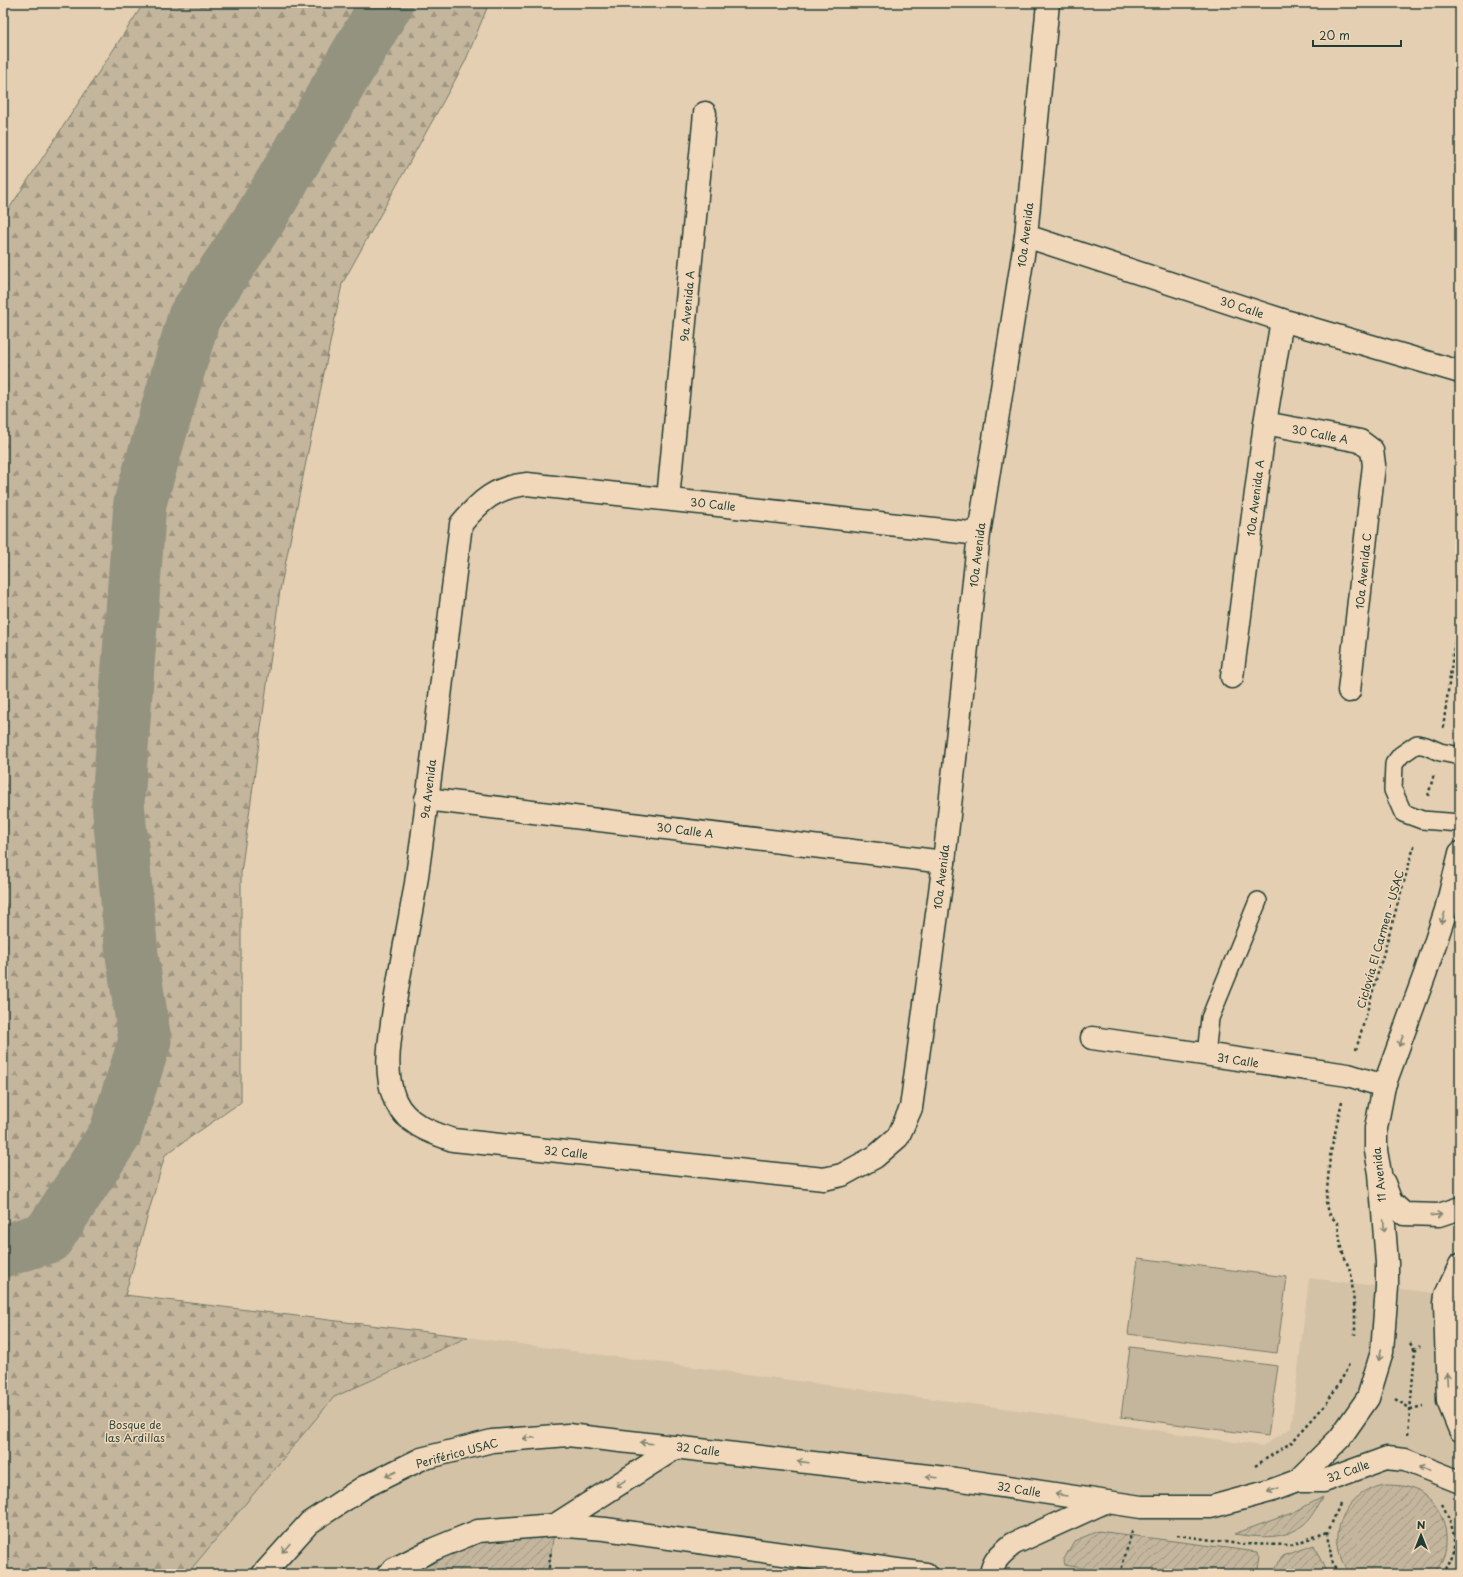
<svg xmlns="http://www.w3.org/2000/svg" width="1463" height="1577" font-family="'Playpen Sans',sans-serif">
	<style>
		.built { fill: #d4c2a7 }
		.green { fill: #c4b69d; stroke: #727a68 }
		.forest { fill: url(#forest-firs); stroke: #727a68 }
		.garden { fill: url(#garden-furrows); stroke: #727a68 }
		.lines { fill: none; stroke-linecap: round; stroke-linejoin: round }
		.river { stroke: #94937f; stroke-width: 53 }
		.service-casing { stroke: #1f3d34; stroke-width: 20 }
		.minor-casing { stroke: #1f3d34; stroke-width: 25 }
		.tertiary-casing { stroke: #1f3d34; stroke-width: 25 }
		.path { stroke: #1f3d34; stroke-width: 2.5; stroke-dasharray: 3 3; stroke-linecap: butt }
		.service { stroke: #f2d8ba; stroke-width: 17 }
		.minor { stroke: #f2d8ba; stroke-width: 22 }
		.tertiary { stroke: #f2d8ba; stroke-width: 22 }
		.oneway { stroke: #7e8370 }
		.labels { text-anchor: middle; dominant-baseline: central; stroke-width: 3; stroke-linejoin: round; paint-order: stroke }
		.street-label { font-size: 11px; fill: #1f3d34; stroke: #f2d8ba }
		.park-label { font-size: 11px; fill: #30493e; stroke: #f2d8ba }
	</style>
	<defs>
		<pattern id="forest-firs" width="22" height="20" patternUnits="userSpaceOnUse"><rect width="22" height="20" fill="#c4b69d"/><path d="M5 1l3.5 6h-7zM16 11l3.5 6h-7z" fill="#9f9581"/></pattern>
		<pattern id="garden-furrows" width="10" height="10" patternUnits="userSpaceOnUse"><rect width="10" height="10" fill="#c4b69d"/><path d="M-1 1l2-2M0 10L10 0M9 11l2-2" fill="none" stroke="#9f9581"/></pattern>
	</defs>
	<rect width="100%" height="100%" fill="#e5cfb2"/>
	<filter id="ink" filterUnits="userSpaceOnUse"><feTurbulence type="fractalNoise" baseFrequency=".025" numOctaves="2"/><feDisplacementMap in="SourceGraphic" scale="8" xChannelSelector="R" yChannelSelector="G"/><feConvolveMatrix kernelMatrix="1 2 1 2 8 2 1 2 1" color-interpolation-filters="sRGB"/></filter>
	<g filter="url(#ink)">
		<path class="built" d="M1309 1278 1460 1296V1574H187L334 1397 468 1337 1040 1413 1262 1446 1291 1428Z"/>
		<g class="green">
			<path d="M1138 1258 1287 1277 1277 1353 1128 1334Z"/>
			<path d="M1130 1347 1278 1366 1268 1436 1121 1417Z"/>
		</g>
		<path class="forest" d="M144 3H489L465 62 342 284 280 590 241 873V1102L165 1155 125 1295 468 1337 334 1397 187 1574H3V218Z"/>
		<g class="garden">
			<path d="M1386 1485C1398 1485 1408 1486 1419 1491 1448 1508 1455 1548 1434 1574H1350C1323 1541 1343 1490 1386 1485Z"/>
			<path d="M1323 1497C1317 1506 1311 1519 1303 1525 1283 1541 1257 1537 1234 1534L1292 1513Z"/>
			<path d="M555 1525 548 1574H392L435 1551Z"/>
			<path d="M1098 1531 1257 1552 1260 1557 1257 1574H1122L1064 1565 1063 1561 1074 1541Z"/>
			<path d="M1314 1545 1327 1574H1275L1276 1567 1282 1556Z"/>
		</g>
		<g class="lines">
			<path class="river" d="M3 1251 48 1237 115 1134 145 1041 132 955 118 802 140 503 194 317 261 217 387 3"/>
			<defs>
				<g id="service">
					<path d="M1460 756 1440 752 1426 746 1417 744 1401 755 1394 764 1393 790 1403 813 1422 820 1460 823"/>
					<path d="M1206 1055 1210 1018 1258 901"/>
				</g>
				<g id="minor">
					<path d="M1026 236 1282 320 1460 372"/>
					<path d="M1265 423 1360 441 1372 450 1374 465 1349 691"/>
					<path d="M668 499 705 113"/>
					<path d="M979 534 527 484C496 487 481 500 461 524 446 643 433 763 416 883 409 925 400 967 394 1009 390 1038 383 1072 395 1100 406 1124 430 1132 453 1140L824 1179 842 1175 875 1157 898 1137 911 1108 944 862 979 534 1026 236 1048 3"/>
					<path d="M1232 677 1265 423 1282 320"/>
					<path d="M426 799 944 862"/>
					<path d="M1092 1038 1348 1075 1384 1086"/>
					<path d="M388 1574 394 1569 434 1549 478 1531 555 1525 605 1529 926 1574"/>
				</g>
				<g id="tertiary">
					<path d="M1384 1183 1391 1202 1404 1214 1439 1215 1460 1208"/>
					<path d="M1460 1265 1446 1295 1445 1303 1448 1401 1460 1430"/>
					<path d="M1297 1481 1340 1438 1368 1398 1382 1352 1387 1287V1263L1380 1173 1376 1151V1128L1384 1086 1425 974 1446 910 1460 853"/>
					<path d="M555 1525 677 1447"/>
					<path d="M263 1574 309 1523 364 1487 421 1459 492 1441 568 1435 955 1479 1141 1507H1211L1270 1491 1297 1481H1324L1387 1458 1405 1460 1460 1482"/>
					<path d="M991 1574C993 1560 1002 1553 1013 1544L1105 1502"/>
				</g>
			</defs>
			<use href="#service" class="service-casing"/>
			<use href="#minor" class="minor-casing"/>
			<use href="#tertiary" class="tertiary-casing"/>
			<g class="path">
				<path d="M1443 728 1460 603"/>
				<path d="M1428 796 1434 774"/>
				<path d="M1356 1050 1415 843"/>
				<path d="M1342 1101 1330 1156 1326 1202 1330 1215 1338 1224 1341 1248 1351 1273 1355 1314V1335"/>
				<path d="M1410 1343 1415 1351"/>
				<path d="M1395 1399 1411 1409 1423 1406"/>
				<path d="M1408 1435 1415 1351 1420 1346"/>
				<path d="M1255 1466 1292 1442 1326 1404 1344 1375 1349 1364"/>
				<path d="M1442 1504C1449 1517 1457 1535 1453 1550 1451 1558 1446 1566 1443 1574"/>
				<path d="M1177 1535 1239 1544 1291 1545 1328 1532"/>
				<path d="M1453 1550H1460"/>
				<path d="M1445 1569 1448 1574"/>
				<path d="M548 1574 551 1551"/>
				<path d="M1120 1574 1132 1531"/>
				<path d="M1339 1574 1332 1564 1328 1532 1340 1504"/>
			</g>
			<use href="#service" class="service"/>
			<use href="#minor" class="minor"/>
			<use href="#tertiary" class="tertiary"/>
		</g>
		<defs><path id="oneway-shaft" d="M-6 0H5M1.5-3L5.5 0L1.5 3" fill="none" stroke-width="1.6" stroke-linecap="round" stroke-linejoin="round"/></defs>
		<g class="oneway">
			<use href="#oneway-shaft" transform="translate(1443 918) rotate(108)"/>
			<use href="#oneway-shaft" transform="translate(1401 1041) rotate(111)"/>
			<use href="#oneway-shaft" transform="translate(1436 1215) rotate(-6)"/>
			<use href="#oneway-shaft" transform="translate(1384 1226) rotate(86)"/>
			<use href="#oneway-shaft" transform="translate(1380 1355) rotate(103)"/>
			<use href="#oneway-shaft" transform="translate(1447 1379) rotate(-94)"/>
			<use href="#oneway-shaft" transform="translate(529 1438) rotate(175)"/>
			<use href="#oneway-shaft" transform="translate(646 1443) rotate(-174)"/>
			<use href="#oneway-shaft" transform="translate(803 1462) rotate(-173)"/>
			<use href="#oneway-shaft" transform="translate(1424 1468) rotate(-158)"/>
			<use href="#oneway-shaft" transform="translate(391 1474) rotate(155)"/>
			<use href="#oneway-shaft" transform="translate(932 1477) rotate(-173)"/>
			<use href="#oneway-shaft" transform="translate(621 1483) rotate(148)"/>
			<use href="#oneway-shaft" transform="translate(1273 1490) rotate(160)"/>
			<use href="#oneway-shaft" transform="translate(1061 1495) rotate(-171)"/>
			<use href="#oneway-shaft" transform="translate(286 1548) rotate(132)"/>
		</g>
	</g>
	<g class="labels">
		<g class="street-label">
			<text transform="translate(1025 235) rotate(-83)">10a Avenida</text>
			<text transform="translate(687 306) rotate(-85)">9a Avenida A</text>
			<text transform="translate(1242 307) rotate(18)">30 Calle</text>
			<text transform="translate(1320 434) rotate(11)">30 Calle A</text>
			<text transform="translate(1255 498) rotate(-83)">10a Avenida A</text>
			<text transform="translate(713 504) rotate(6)">30 Calle</text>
			<text transform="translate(977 555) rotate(-83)">10a Avenida</text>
			<text transform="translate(1363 571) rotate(-84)">10a Avenida C</text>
			<text transform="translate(428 789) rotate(-83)">9a Avenida</text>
			<text transform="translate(685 830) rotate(7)">30 Calle A</text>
			<text transform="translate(941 877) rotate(-83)">10a Avenida</text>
			<text transform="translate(1380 939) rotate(-74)">Ciclovía El Carmen - USAC</text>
			<text transform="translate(1238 1060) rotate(8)">31 Calle</text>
			<text transform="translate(566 1152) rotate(6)">32 Calle</text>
			<text transform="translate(1379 1175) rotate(-96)">11 Avenida</text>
			<text transform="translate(698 1449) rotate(7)">32 Calle</text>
			<text transform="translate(457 1453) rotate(-15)">Periférico USAC</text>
			<text transform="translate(1348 1471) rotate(-20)">32 Calle</text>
			<text transform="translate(1019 1489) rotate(9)">32 Calle</text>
		</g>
		<g class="park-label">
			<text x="135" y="1424">Bosque de<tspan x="135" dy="13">las Ardillas</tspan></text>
		</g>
	</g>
	<rect width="1463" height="1577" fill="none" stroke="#f2d8ba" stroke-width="16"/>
	<rect x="8" y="8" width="1447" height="1561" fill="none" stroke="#1f3d34" stroke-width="1.5" filter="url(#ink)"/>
	<g transform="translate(1421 1535)" stroke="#f2d8ba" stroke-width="3" paint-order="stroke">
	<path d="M0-3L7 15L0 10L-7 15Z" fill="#1f3d34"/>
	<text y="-6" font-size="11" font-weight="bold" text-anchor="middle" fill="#1f3d34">N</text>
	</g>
	<path d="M1313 40v6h88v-6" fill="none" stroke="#1f3d34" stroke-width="2"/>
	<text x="1319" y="40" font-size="12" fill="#1f3d34" stroke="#f2d8ba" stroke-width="3" paint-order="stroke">20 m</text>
</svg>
